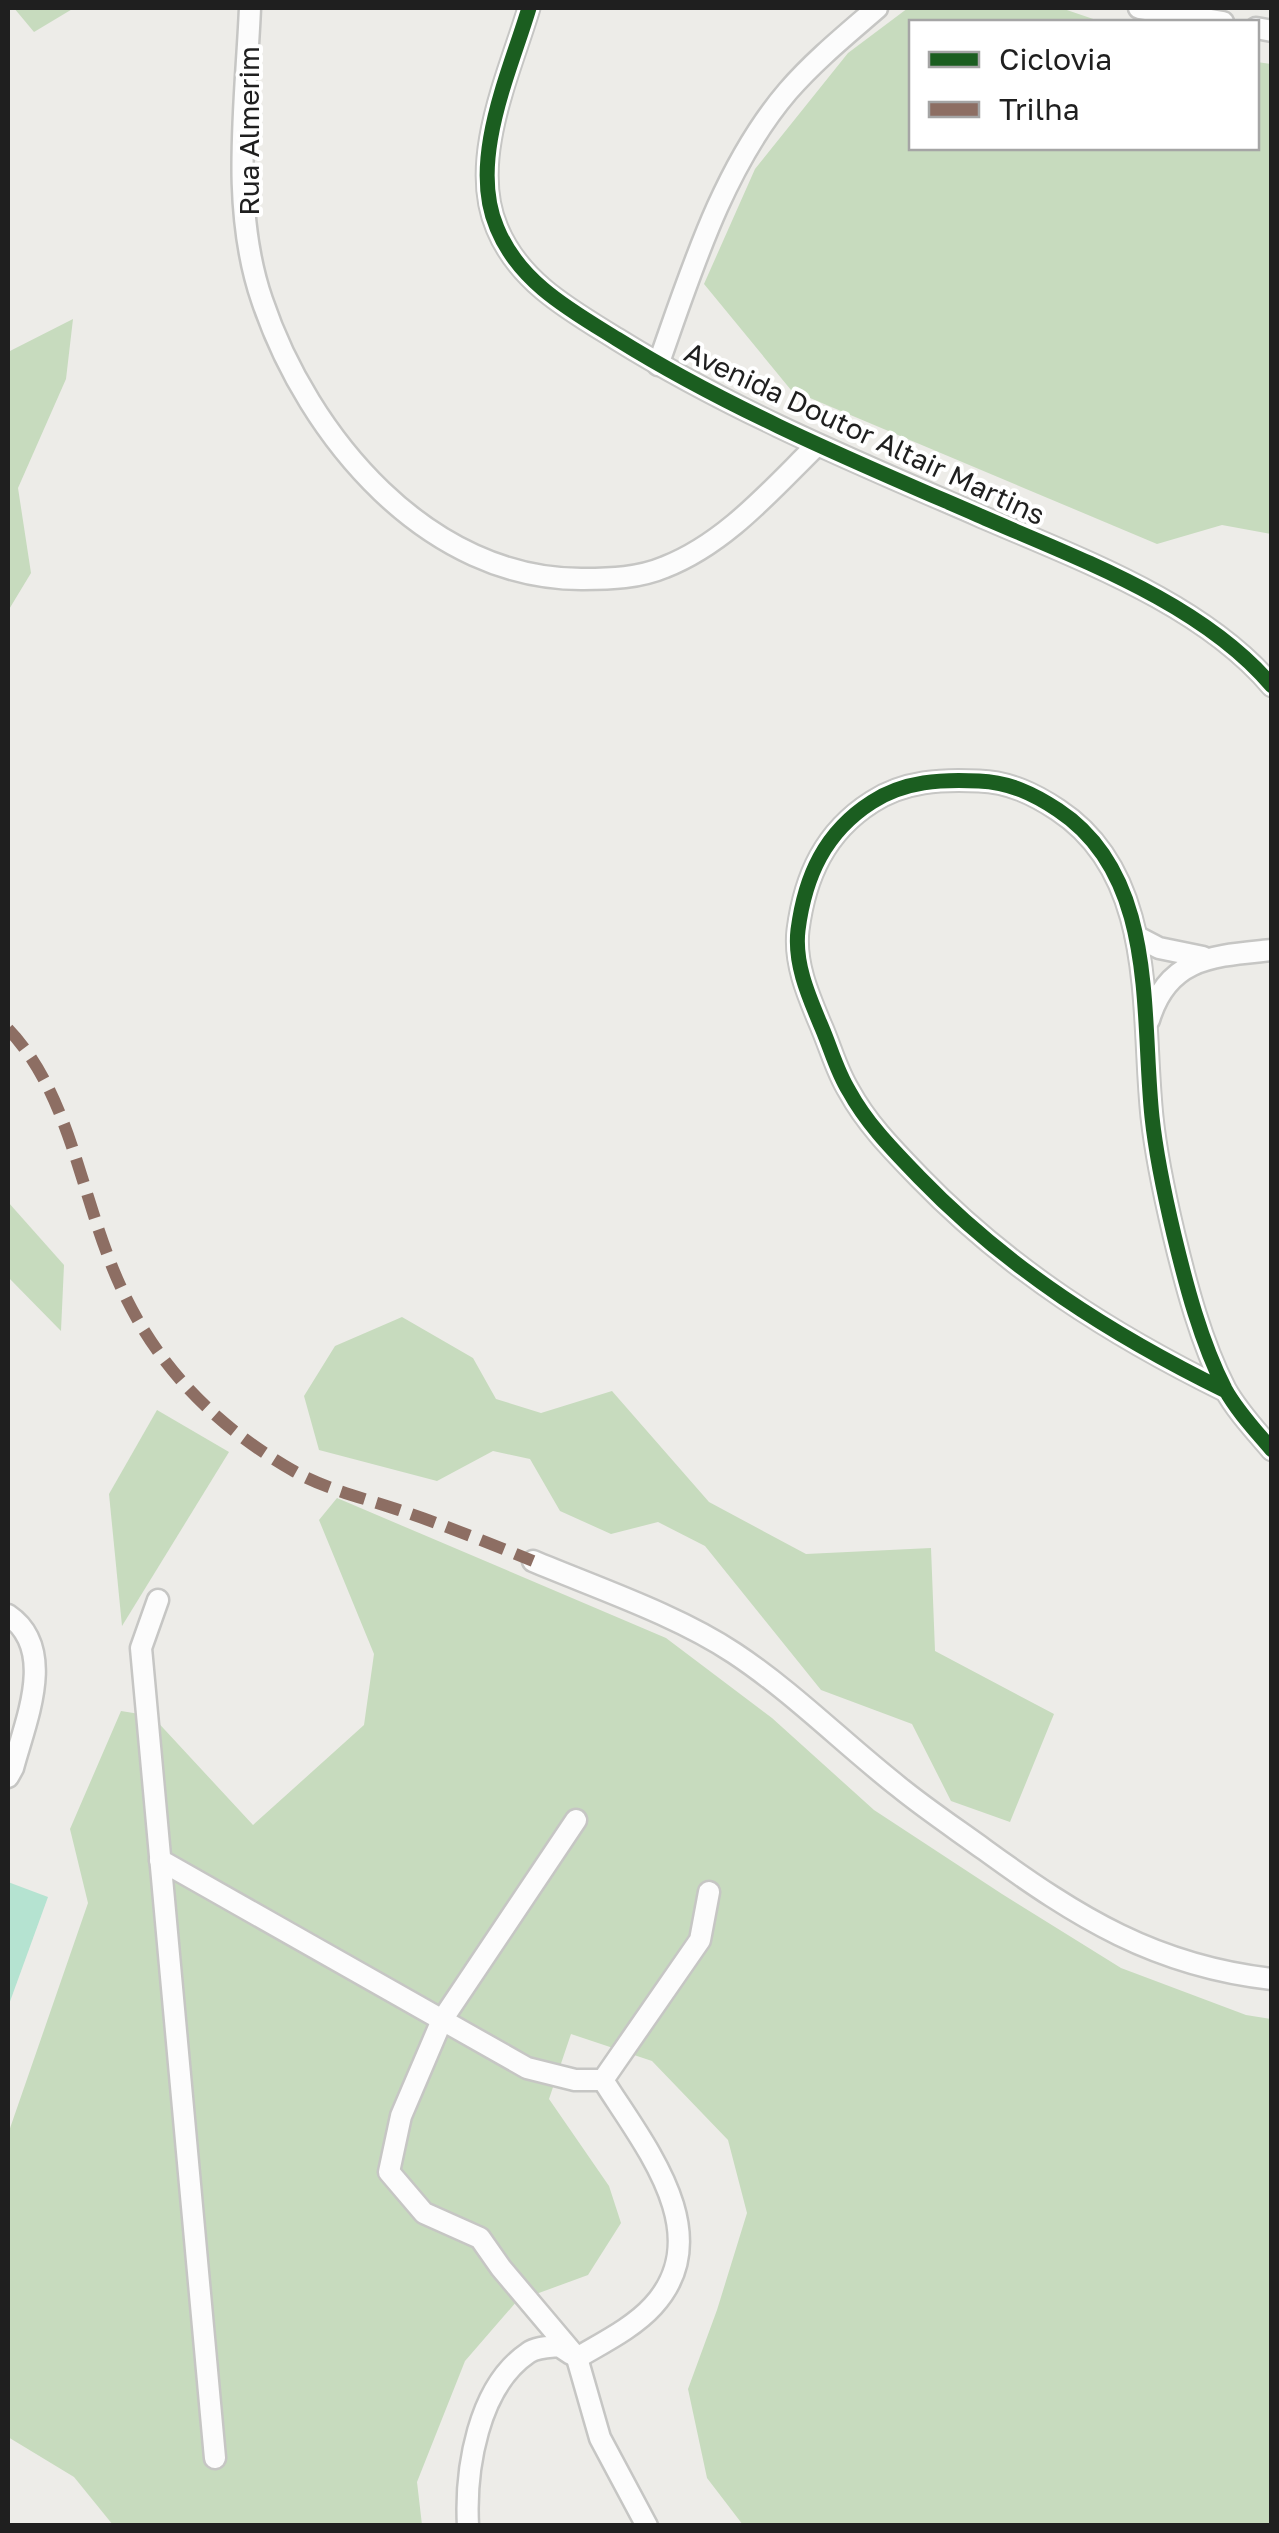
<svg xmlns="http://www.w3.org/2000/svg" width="1279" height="2533" font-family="'Golos Text',sans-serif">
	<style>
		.forest { fill: #c7dbbe }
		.pitch { fill: #b5e3d1 }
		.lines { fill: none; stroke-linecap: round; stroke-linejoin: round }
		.minor-casing { stroke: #c6c6c4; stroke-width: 25 }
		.minor { stroke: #fcfcfc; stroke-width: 20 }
		.quiet { stroke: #8d6e63; stroke-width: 12; stroke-dasharray: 25 12; stroke-linecap: butt }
		.cycleway-casing { stroke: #fff; stroke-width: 21 }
		.cycleway { stroke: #1b5e20; stroke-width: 15 }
		.labels { text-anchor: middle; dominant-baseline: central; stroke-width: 8; stroke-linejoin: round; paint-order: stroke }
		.street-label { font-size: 28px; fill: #1f1f1f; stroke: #fff }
	</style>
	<rect width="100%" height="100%" fill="#edece8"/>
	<g class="forest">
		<path d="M14 8H74L34 32Z"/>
		<path d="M908 8H1061L1102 22H912V148H1256L1257 62 1271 64V534L1222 525 1157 544 791 390 704 284 755 169 848 53Z"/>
		<path d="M73 319 66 379 18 488 31 573 8 611V352Z"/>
		<path d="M8 1202 64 1265 61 1331 8 1277Z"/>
		<path d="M402 1317 473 1358 496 1399 541 1413 612 1391 709 1502 806 1554 931 1548 935 1651 1054 1714 1010 1822 951 1801 912 1724 821 1690 705 1546 658 1522 611 1534 560 1511 530 1459 493 1451 437 1481 319 1450 304 1396 335 1346Z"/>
		<path d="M157 1410 229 1452 122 1626 109 1494Z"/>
		<path d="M337 1498 666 1638 772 1718 874 1810 1002 1894 1121 1968 1246 2015 1271 2019V2525H743L707 2478 688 2389 717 2310 747 2213 728 2140 652 2061 571 2034 549 2099 609 2186 621 2223 588 2275 517 2301 465 2361 417 2482 422 2525H113L74 2477 8 2437V2134L88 1903 70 1829 121 1711 152 1716 253 1825 364 1725 374 1654 319 1520Z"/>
	</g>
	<path class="pitch" d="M8 1882 48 1897 8 2007Z"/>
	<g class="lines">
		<defs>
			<g id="minor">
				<path d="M250 8C246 103 230 207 262 300 308 437 428 580 583 579 611 579 639 578 665 567 726 543 771 490 817 445"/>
				<path d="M529 8C510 72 468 161 497 228 519 282 570 310 617 339 731 410 856 462 978 515 1076 558 1201 602 1272 686"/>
				<path d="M1139 8 1223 22"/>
				<path d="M1256 28 1272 31"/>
				<path d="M658 365C691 272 723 167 788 91 815 60 847 34 877 8"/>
				<path d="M1136 936 1159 948 1203 957"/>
				<path d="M1149 1020C1168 956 1215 956 1272 950"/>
				<path d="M1226 1391C1112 1335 1008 1269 919 1177 893 1150 867 1124 849 1091 837 1072 831 1049 822 1028 809 997 794 964 798 930 805 876 825 832 872 802 904 781 942 779 979 781 1009 782 1034 794 1058 810 1158 876 1141 1013 1152 1117 1156 1155 1165 1197 1174 1235 1186 1285 1201 1342 1225 1389 1237 1411 1256 1431 1272 1450"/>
				<path d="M533 1561C597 1588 677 1615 734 1653 793 1692 843 1743 899 1787 926 1809 956 1829 985 1850 1077 1917 1155 1966 1272 1979"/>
				<path d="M158 1600 141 1648 215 2458"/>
				<path d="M8 1615C58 1649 25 1722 13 1768L8 1777"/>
				<path d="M576 1820 442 2020 401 2116 389 2172 424 2213 480 2238 501 2268 577 2358 600 2438 647 2526"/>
				<path d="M160 1860 527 2068 575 2080H603L700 1940 709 1892"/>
				<path d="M577 2358C602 2343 633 2328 653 2306 719 2234 643 2144 603 2080"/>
				<path d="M468 2526C465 2469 478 2387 528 2353 536 2347 549 2347 559 2346L571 2354"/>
			</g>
		</defs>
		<use href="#minor" class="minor-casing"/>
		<use href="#minor" class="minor"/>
		<path class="quiet" d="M8 1029C65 1088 79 1181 108 1256 143 1351 204 1419 292 1470 324 1489 364 1498 399 1510 444 1525 489 1543 533 1561"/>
		<defs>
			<g id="cycleway">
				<path d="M529 8C510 72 468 161 497 228 519 282 570 310 617 339 731 410 856 462 978 515 1076 558 1201 602 1272 686"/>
				<path d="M1226 1391C1112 1335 1008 1269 919 1177 893 1150 867 1124 849 1091 837 1072 831 1049 822 1028 809 997 794 964 798 930 805 876 825 832 872 802 904 781 942 779 979 781 1009 782 1034 794 1058 810 1158 876 1141 1013 1152 1117 1156 1155 1165 1197 1174 1235 1186 1285 1201 1342 1225 1389 1237 1411 1256 1431 1272 1450"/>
			</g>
		</defs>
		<use href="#cycleway" class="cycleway-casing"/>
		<use href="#cycleway" class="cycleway"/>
	</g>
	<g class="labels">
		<g class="street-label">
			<text transform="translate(248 131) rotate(-90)">Rua Almerim</text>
			<text transform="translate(865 433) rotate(25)">Avenida Doutor Altair Martins</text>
		</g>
	</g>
	<rect width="1279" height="2533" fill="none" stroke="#1f1f1f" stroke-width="20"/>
	<rect x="909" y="20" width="350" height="130" fill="#ffffff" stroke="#a5a5a5" stroke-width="2.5"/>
	<rect x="929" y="52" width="50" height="15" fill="#1b5e20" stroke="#a5a5a5" stroke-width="2.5"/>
	<text x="999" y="70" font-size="30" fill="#1f1f1f">Ciclovia</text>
	<rect x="929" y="102" width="50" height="15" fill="#8d6e63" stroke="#a5a5a5" stroke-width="2.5"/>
	<text x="999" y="120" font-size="30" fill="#1f1f1f">Trilha</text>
</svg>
